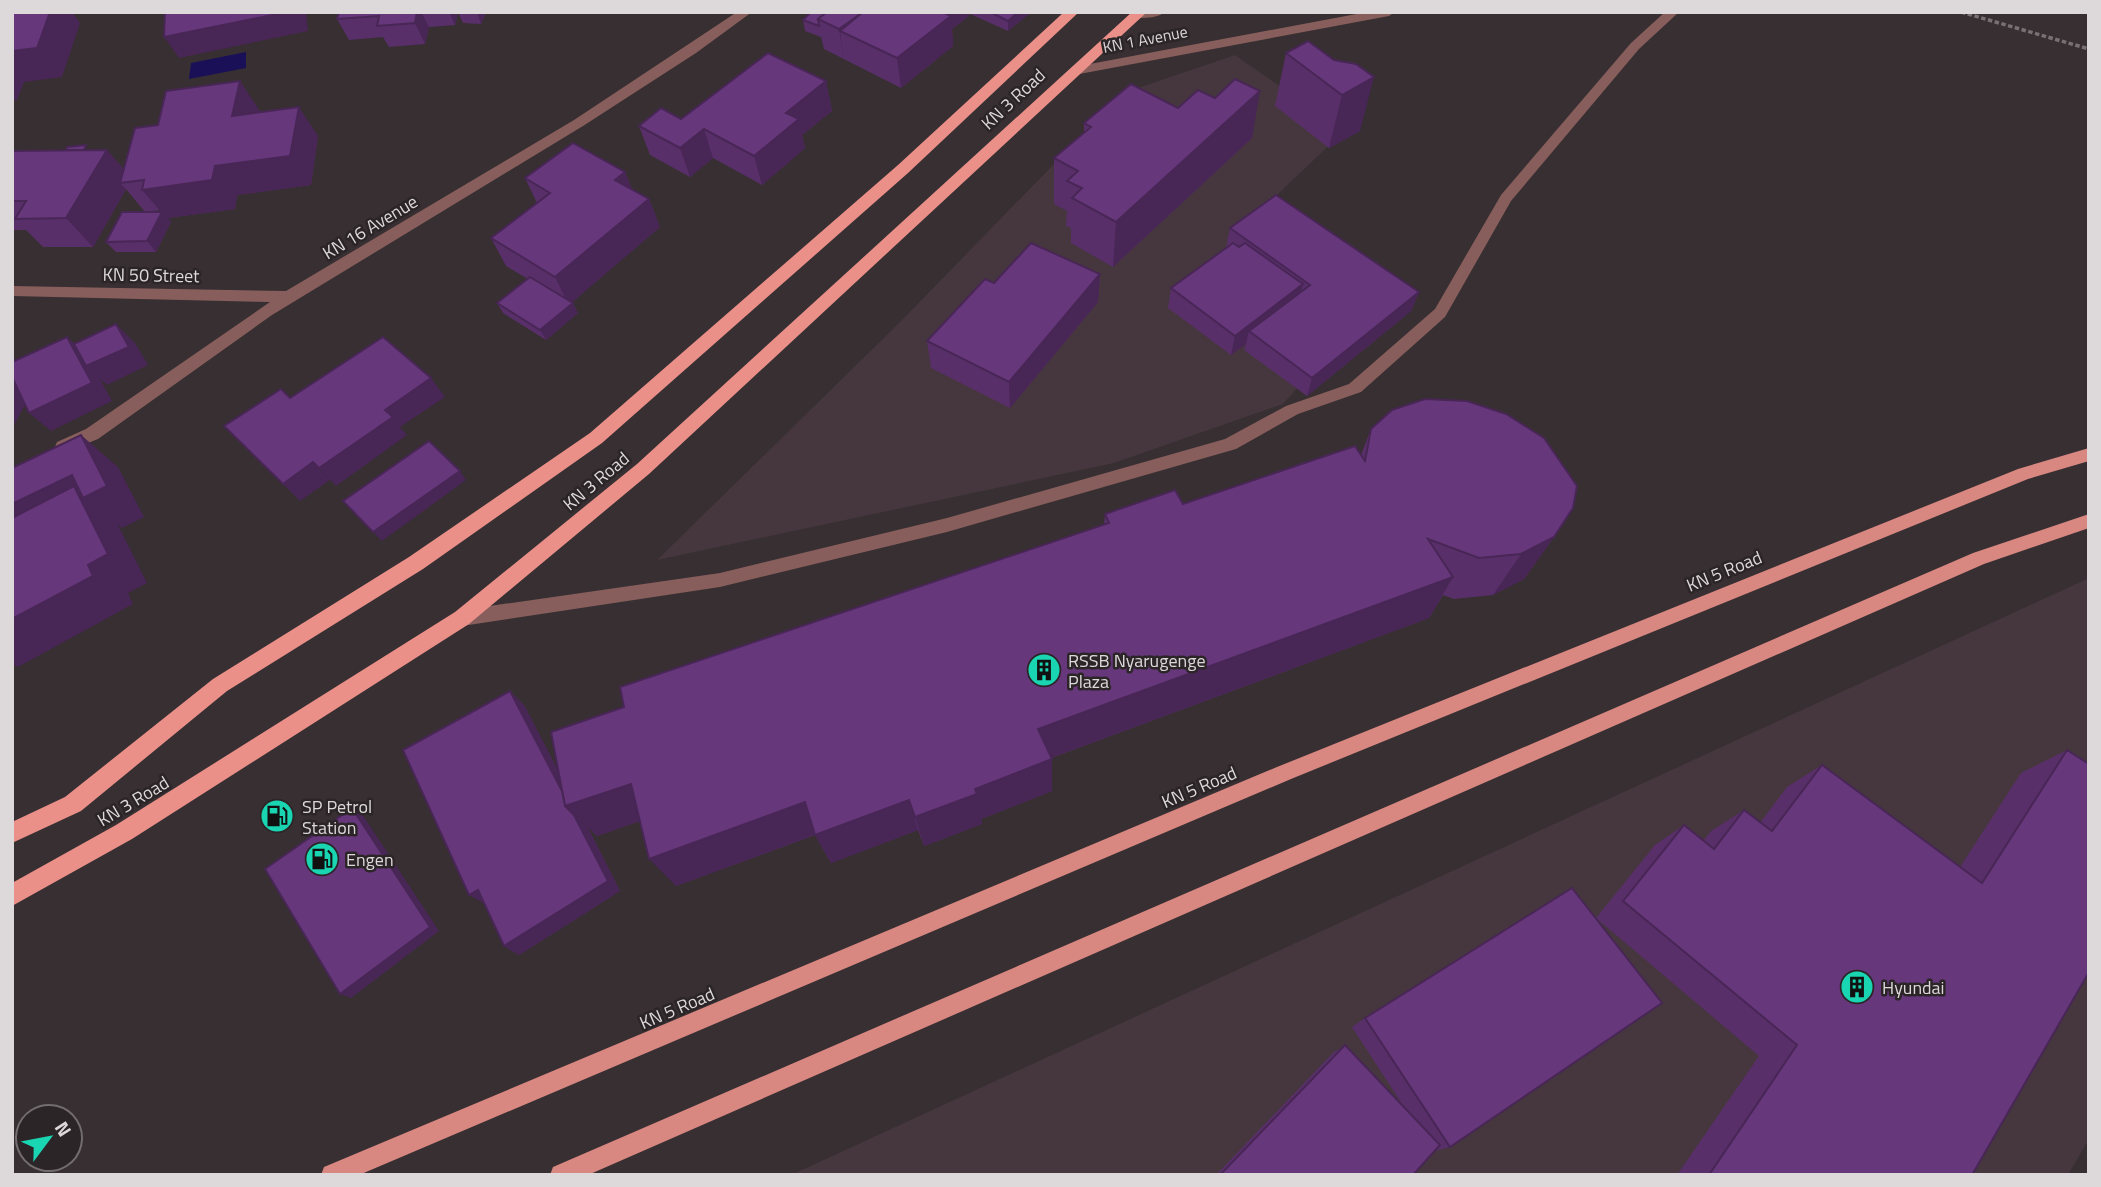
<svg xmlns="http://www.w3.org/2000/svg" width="2101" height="1187" font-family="'Titillium Web',sans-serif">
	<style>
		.built { fill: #45373d }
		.water { fill: #1a1057 }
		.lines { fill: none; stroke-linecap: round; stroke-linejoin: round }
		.path { stroke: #787174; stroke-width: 3.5; stroke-dasharray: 4.5 2.5; stroke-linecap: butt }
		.service { fill: #875e5b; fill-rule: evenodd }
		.minor { fill: #875e5b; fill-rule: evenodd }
		.tertiary { fill: #875e5b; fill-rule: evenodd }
		.primary { fill: #d98781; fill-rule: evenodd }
		.trunk { fill: #ea9089; fill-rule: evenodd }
		.wall { fill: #592f6a }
		.shaded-wall { fill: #482656 }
		.building { fill: #67377b; stroke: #482656; stroke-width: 2 }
		.labels { text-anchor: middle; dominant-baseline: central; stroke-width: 5; stroke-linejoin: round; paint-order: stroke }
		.far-street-label { font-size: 16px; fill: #ddd8da; stroke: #2c2528 }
		.street-label { font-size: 18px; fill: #ddd8da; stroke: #2c2528 }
		.poi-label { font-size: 18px; fill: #ddd8da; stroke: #2c2528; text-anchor: start }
	</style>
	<rect width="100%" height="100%" fill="#372f32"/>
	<g class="built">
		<path d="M1235 55 1344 131 1274 198 1389 285 1283 404 1114 463 657 560 901 321 1123 93Z"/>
		<path d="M2089 578V1139L2068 1175H791Z"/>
	</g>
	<path class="water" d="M246 52V68L189 79 191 63Z"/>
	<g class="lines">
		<path class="path" d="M1961 12 2089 49"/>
		<path class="service" d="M1665 12H1679L1639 49 1511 201 1445 317 1361 392 1298 414 1236 449 947 532 720 587 462 626 456 623 453 618 456 613 462 610 720 573 947 518 1225 439 1286 406 1349 384 1435 309 1501 195 1631 43Z"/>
		<path class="minor" d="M737 12H752L696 53 583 126 272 315 98 439 63 453 57 452 55 447 57 442 86 429 270 302 12 296V286L286 291 574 120Z"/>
		<g class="tertiary">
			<path d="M1133 12H1165C1158 18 1142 19 1134 17Z"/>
			<path d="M1367 12H1395L1389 16 1074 75 1068 71 1074 67Z"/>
		</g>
		<g class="primary">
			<path d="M2089 448V461L2028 479 1291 779 359 1175H321L324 1167 1277 767 2018 469Z"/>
			<path d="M2089 514V528L1984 564 588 1175H550L553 1167 1973 553Z"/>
		</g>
		<g class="trunk">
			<path d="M1064 12H1079L908 173 602 443 423 569 227 691 81 811 12 843V822L65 797 213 679 409 557 590 433 898 165Z"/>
			<path d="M1132 12H1147L649 474 469 624 132 839 12 906V883L116 825 455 612 637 464Z"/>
		</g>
	</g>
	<g class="wall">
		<path d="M339 12H458L455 25 429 27 425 44 389 47 383 37 349 40 337 19Z"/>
		<path d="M458 12H484L485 15 481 24 463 23Z"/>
		<path d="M811 12H1030V13L1008 31 968 13 969 16 952 29 953 46 901 88 824 49 821 37 805 31 803 20Z"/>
		<path d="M1286 53 1334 60 1360 131 1329 148 1275 106Z"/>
		<path d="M826 81 832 111 802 135 805 148 762 185 713 158 690 177 650 155 639 126 681 119Z"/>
		<path d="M1178 108 1252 138 1113 267 1071 243V228L1066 226 1067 211 1054 204V158L1084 133V123Z"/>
		<path d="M260 111V112L318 136 311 185 237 195 235 209 168 218 171 222 156 252H116L106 242 161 212 160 210 145 212 126 189 93 247H43L26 230H12V151L107 150 124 170Z"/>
		<path d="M625 172 632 189 649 199 660 227 572 302 578 313 546 340 503 313 497 303 528 279 506 266 491 238 537 203 525 178Z"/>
		<path d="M1230 228 1419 292 1411 311 1307 396 1244 350 1246 344 1231 355 1168 308 1171 288 1226 248Z"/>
		<path d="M1100 274 1098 302 1010 408 931 368 927 341 994 283Z"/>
		<path d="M1371 429 1554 537 1524 579 1493 595 1454 599 1443 595 1429 618 1051 758 1052 791 981 819 982 824 924 846 918 830 831 863 815 835 676 886 640 821 597 836 587 826 620 891 519 955 504 946 524 705 558 771 624 707 1104 525 1105 514 1183 504 1361 455Z"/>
		<path d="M2067 750 1972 1175H1677L1759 1056 1596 918 1450 1147 1435 1151 1413 1175H1216L1333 1053 1345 1045 1404 1107 1352 1027 1365 1018 1596 918 1655 845 1684 825 1704 840 1711 831 1744 810 1760 823 1787 787 1822 765 1960 867 2021 773Z"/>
	</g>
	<g class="shaded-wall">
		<path d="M50 12H72L80 23 62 77 24 82 17 100 12 101V51Z"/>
		<path d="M287 12H306L308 31 179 58 164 37Z"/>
		<path d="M417 12H421L429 27 425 44 415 23Z"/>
		<path d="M449 12H458L455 25Z"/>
		<path d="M477 12H484L485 15 481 24Z"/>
		<path d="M863 12 840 31 844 59 839 29Z"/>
		<path d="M937 12H968L969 16 952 29 953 46 901 88 897 58Z"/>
		<path d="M1018 12H1030V13L1008 31V21Z"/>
		<path d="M1374 77 1360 131 1329 148 1342 95Z"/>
		<path d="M240 81 260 111 253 145 232 116Z"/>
		<path d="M826 81 832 111 802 135 805 148 762 185 754 156 786 113Z"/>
		<path d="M1260 91 1252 138 1113 267 1116 222Z"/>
		<path d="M299 107 318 136 311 185 237 195 235 209 168 218 171 222 156 252 147 241 162 213 142 190 215 166Z"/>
		<path d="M704 129 713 158 690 177 680 148Z"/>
		<path d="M107 150 132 179 120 183 126 189 93 247 66 218Z"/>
		<path d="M625 172 637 201 615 180Z"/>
		<path d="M649 199 660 227 569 305 555 277Z"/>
		<path d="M1100 274 1098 302 1010 408 1009 382Z"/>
		<path d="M1303 284 1298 303 1249 331 1246 344 1231 355 1235 336Z"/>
		<path d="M1419 292 1411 311 1307 396 1312 378Z"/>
		<path d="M573 303 578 313 546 340 540 330Z"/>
		<path d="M116 324 135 343 148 365 107 385 100 379 112 401 51 431 29 413 67 337 88 356Z"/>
		<path d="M431 378 445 397 400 427 407 435 336 486 319 468 385 410Z"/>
		<path d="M12 380 30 395 12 429Z"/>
		<path d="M81 435 118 467 144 517 122 528 118 525 147 583 128 593 133 604 18 667 12 664V504Z"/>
		<path d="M313 462 330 480 300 501 283 484Z"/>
		<path d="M460 471 466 480 382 541 373 532Z"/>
		<path d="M1554 537 1524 579 1493 595 1521 554Z"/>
		<path d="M1453 577 1429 618 1039 762 1038 729Z"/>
		<path d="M510 691 524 705 575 803 631 784 659 814 597 836 587 826 620 891 519 955 504 946 565 806Z"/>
		<path d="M1052 759V791L981 819 982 824 924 846 915 817 975 789Z"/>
		<path d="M909 800 918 830 831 863 815 835Z"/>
		<path d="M805 802 822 832 676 886 649 859Z"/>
		<path d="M352 808 362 814 439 931 351 998 340 994Z"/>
		<path d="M478 890 485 904 469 895Z"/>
	</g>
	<g class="building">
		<path d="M12 12H50L37 48 12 51Z"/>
		<path d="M165 12H287L164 37Z"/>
		<path d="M339 12H417L415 23 377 26 379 16 337 19Z"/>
		<path d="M811 12H827L818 19 819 26 803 20Z"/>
		<path d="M827 12H863L839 29 818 19Z"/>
		<path d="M863 12H943L951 16 897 58 840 31Z"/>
		<path d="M990 12H1018L1008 21Z"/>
		<path d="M1308 41 1334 60 1356 64 1374 77 1342 95 1286 53Z"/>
		<path d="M768 53 826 81 786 113 799 119 754 156 704 129 680 148 639 126 661 108 681 119Z"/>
		<path d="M1235 79 1260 91 1116 222 1072 198 1082 188 1067 181 1078 171 1054 158 1091 127 1084 123 1131 84 1178 108 1198 90 1215 98Z"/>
		<path d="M240 81 232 116 299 107 290 156 215 166 212 180 142 190 144 180 120 183 135 128 158 125 166 91Z"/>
		<path d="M573 143 625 172 615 180 649 199 555 277 491 238 550 193 525 178Z"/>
		<path d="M86 145 84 150H66L67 147Z"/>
		<path d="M107 150 66 218 15 219 26 201H12V151Z"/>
		<path d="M1276 195 1419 292 1312 378 1249 331 1310 285 1230 228Z"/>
		<path d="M122 212H162L147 241 106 242Z"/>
		<path d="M1031 243 1100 274 1009 382 927 341 985 279 994 283Z"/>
		<path d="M1233 243 1239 247 1245 243 1303 284 1235 336 1171 288Z"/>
		<path d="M530 277 573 303 540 330 497 303Z"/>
		<path d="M116 324 129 347 86 366 74 344Z"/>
		<path d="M67 337 92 383 29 413 12 377V362Z"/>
		<path d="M383 337 431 378 385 410 393 417 319 468 313 462 283 484 224 426 281 389 290 398Z"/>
		<path d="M1425 399 1467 401 1506 414 1544 438 1577 486 1573 508 1554 537 1521 554 1479 558 1428 539 1453 577 1038 729 1052 759 975 789 977 794 915 817 909 800 815 835 805 802 649 859 631 784 565 806 551 732 624 707 620 687 1109 523 1105 514 1175 490 1183 504 1355 446 1365 461 1371 429 1392 410Z"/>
		<path d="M81 435 107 486 83 498 72 475 12 504V468Z"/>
		<path d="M429 441 460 471 373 532 343 501Z"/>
		<path d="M74 486 108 554 88 565 93 576 12 619V518Z"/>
		<path d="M510 691 562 791 565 806 574 815 608 881 504 946 478 890 469 895 403 750Z"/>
		<path d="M2067 750 2089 764V972L1972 1175H1709L1797 1045 1623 901 1684 825 1714 849 1744 810 1772 831 1822 765 1982 883Z"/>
		<path d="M352 808 430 927 340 994 265 869Z"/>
		<path d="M1572 888 1662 1003 1450 1147 1365 1018Z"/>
		<path d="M1345 1045 1440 1145 1413 1175H1220Z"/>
	</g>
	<defs>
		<symbol id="building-disc" viewBox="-11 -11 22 22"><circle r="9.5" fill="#1ad5b2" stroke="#2c2528"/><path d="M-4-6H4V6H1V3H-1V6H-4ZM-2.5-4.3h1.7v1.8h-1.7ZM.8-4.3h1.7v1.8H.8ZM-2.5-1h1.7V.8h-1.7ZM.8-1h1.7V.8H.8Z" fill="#111"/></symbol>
		<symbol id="fuel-disc" viewBox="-11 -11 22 22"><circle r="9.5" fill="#1ad5b2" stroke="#2c2528"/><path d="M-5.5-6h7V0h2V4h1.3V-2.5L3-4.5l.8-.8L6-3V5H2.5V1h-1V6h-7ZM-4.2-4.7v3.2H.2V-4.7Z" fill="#111"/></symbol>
	</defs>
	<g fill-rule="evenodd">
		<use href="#building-disc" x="1025" y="651" width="38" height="38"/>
		<use href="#fuel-disc" x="258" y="797" width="38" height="38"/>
		<use href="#fuel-disc" x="303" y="840" width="38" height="38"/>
		<use href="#building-disc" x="1838" y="968" width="38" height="38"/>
	</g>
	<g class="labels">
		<g class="far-street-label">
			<text transform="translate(1145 39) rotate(-11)">KN 1 Avenue</text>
		</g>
		<g class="street-label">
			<text transform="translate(1013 99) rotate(-43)">KN 3 Road</text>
			<text transform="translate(370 227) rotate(-31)">KN 16 Avenue</text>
			<text transform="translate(151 275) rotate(1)">KN 50 Street</text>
			<text transform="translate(596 481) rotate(-40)">KN 3 Road</text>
			<text transform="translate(1724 571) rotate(-22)">KN 5 Road</text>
			<text transform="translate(1199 787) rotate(-23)">KN 5 Road</text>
			<text transform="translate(133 801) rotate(-31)">KN 3 Road</text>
			<text transform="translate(677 1008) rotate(-23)">KN 5 Road</text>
		</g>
		<g class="poi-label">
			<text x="1068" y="660">RSSB Nyarugenge<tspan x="1068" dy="21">Plaza</tspan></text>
			<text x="302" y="806">SP Petrol<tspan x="302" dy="21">Station</tspan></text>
			<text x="346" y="859">Engen</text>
			<text x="1882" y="987">Hyundai</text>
		</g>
	</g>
	<rect width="2101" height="1187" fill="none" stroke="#ddd8da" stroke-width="28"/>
	<g transform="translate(49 1138) rotate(58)"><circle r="33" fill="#2c2528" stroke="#736d6f" stroke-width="2"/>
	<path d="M0-5L12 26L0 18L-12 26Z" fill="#1ad5b2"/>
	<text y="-10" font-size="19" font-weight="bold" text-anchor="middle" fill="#ddd8da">N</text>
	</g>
</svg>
